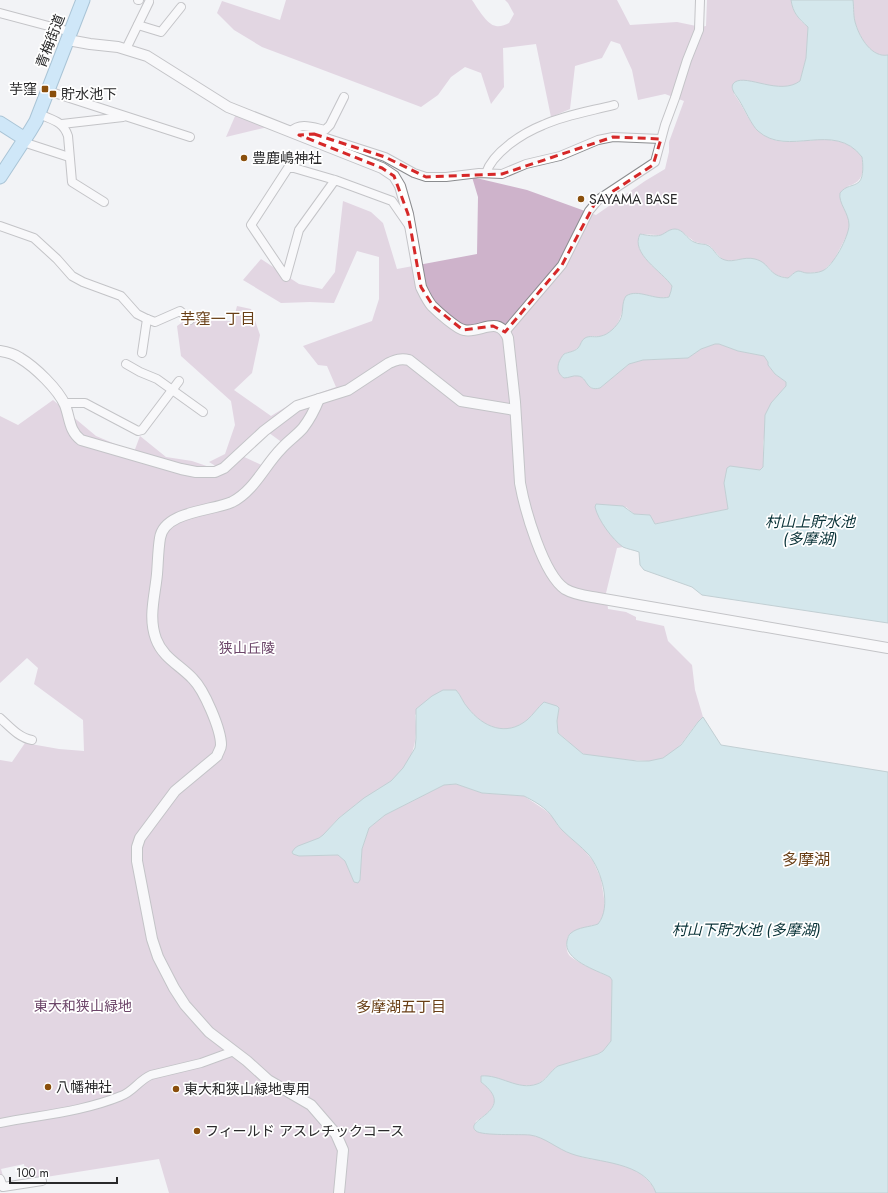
<svg xmlns="http://www.w3.org/2000/svg" width="888" height="1193" font-family="Jost,'Noto Sans JP',sans-serif">
	<style>
		.green { fill: #d0b7ce }
		.forest { fill: #ceb3cb }
		.water { fill: #afd9df; stroke: #87a4a9 }
		.lines { fill: none; stroke-linecap: round; stroke-linejoin: round }
		.minor-casing { stroke: #8b8c8f; stroke-width: 10 }
		.tertiary-casing { stroke: #8b8c8f; stroke-width: 12 }
		.primary-casing { stroke: #518caf; stroke-width: 15 }
		.minor { stroke: #fff; stroke-width: 8 }
		.tertiary { stroke: #fff; stroke-width: 10 }
		.primary { stroke: #a4dafa; stroke-width: 13 }
		.marked { fill: none; stroke: #d62828; stroke-width: 3; stroke-dasharray: 8 5; stroke-linejoin: round }
		.poi-dot { fill: #8a4f0c; stroke: #fff; stroke-width: 1.5 }
		.labels { text-anchor: middle; dominant-baseline: central; stroke-width: 3.5; stroke-linejoin: round; paint-order: stroke }
		.street-label { font-size: 14px; fill: #29292a; stroke: #fff }
		.poi-label { font-size: 14px; fill: #29292a; stroke: #fff; text-anchor: start }
		.park-label { font-size: 14px; fill: #6c4669; stroke: #fff }
		.neighbourhood-label { font-size: 15px; fill: #693f16; stroke: #fff }
		.water-label { font-size: 15px; font-style: italic; fill: #093237; stroke: #fff }
		.quarter-label { font-size: 16px; fill: #693f16; stroke: #fff }
	</style>
	<rect width="100%" height="100%" fill="#f2f3f6"/>
	<path class="green" d="M236 114 268 127 226 137Z"/>
	<g class="forest">
		<path d="M286 0H472C477 7 487 25 496 26 500 27 505 25 509 23L514 14 508 3 505 0H617L630 25 677 22 701 27 706 26 707 0H791C793 13 798 19 808 27L806 58 800 81C782 94 757 81 737 81L734 94C744 107 749 124 762 134 792 156 835 121 862 157 864 172 863 182 848 186L841 201 849 217V231L834 260 824 270 821 272 807 273 795 272 788 278 775 275 768 267 739 259 731 261 723 260 709 245 695 242 678 229H673L662 235H657L640 234C630 254 662 271 672 286L671 291 669 297C655 301 638 289 626 296 622 311 620 332 601 336 598 337 595 336 592 336 584 338 581 346 575 350 572 352 567 352 564 354L560 361 561 376C568 380 573 373 580 376 589 380 586 392 600 388L629 364 643 360 688 358 701 349 715 344H719L738 351 764 356 768 362V365L775 374 786 382V386L771 403 763 443V467L761 470 730 467 724 483 728 509 654 524 650 515 634 514 626 507 613 536 623 547 617 548 606 593 608 609 626 612 636 617V620L664 626 668 641 692 665 695 690 703 717C690 728 686 743 670 754 664 758 657 760 650 761 641 761 587 757 582 753 574 748 567 739 558 733L557 721 559 708 544 702C538 707 533 715 527 720 506 737 483 727 468 708 463 703 461 695 456 690H443L415 715C419 741 412 765 391 781 380 790 367 796 355 805 349 811 340 816 334 823 329 828 326 834 319 838 310 844 300 843 292 852L293 854 299 856 338 855 345 861 354 882 360 880 362 849 369 828 385 815 444 785 456 784 482 793 524 796 545 810 553 817 558 826 584 850 593 861 601 879 605 905 604 913 601 919 598 924 576 930 568 936C567 942 565 949 569 955 574 961 601 973 610 977L612 980 611 1041 603 1051 598 1054 558 1066C551 1070 545 1081 537 1084 529 1088 493 1082 481 1082 502 1098 496 1109 476 1121L474 1129C483 1137 518 1133 531 1135 548 1138 564 1150 579 1156 589 1160 602 1160 613 1162 629 1166 650 1176 656 1193H169L159 1159 27 1180 24 1164 1 1169 3 1176 0 1177V760L12 762 25 743 59 749 84 751 83 720 34 684 38 668 27 658 0 683V416L18 425 53 400 96 436 134 452 140 436 166 457 192 461 221 471 240 455 270 469 287 446 265 430 219 468 209 462 225 454 235 425 231 401 181 356 177 326 194 314 233 322 237 306 251 309 260 335 252 373 234 390 271 416 294 402 336 387 327 366 318 365 303 346 372 321 379 299V257L357 251 334 303 310 302 281 303 243 280 261 259 299 284 322 289 335 272 343 201 371 212 383 223 397 269 477 254 478 197 472 177 527 190 596 215 645 181 665 169 669 152V142L684 101 665 94 638 100 632 70 620 44 611 41 602 58 575 66 570 109 551 117 536 44 503 48 504 87 491 104 481 73 465 67 451 77 438 95 421 107 262 47 234 30 217 13 222 1 280 20Z"/>
		<path d="M853 0H888V55C872 58 860 38 856 25 853 17 854 8 853 0Z"/>
	</g>
	<g class="water">
		<path d="M791 0H853C854 8 853 17 856 25 860 38 872 58 888 55V623L702 595 692 587 644 570 640 565 639 552C634 550 627 549 623 547 612 539 598 520 595 507L596 504 623 506 634 514 650 515 655 524 728 509 724 483 727 468 730 466 760 470 763 467 765 415 771 403 786 386V382L775 374 768 365V362L764 356 738 351 719 344H715L701 349 688 358 643 360 629 364 600 388C585 392 588 377 578 376 573 375 569 378 564 378 555 372 557 362 564 354 568 352 574 352 578 348 581 345 581 340 585 338 590 335 595 338 601 336 608 335 617 326 620 320 624 313 621 303 626 296 638 288 655 301 669 297L671 291 672 286C662 271 630 254 640 234 646 235 655 237 661 235 666 233 669 229 675 229 683 229 687 239 694 242 699 245 705 243 709 246 715 250 717 258 725 260 733 263 744 256 755 259 771 263 767 276 788 278 791 276 794 272 798 271 801 271 804 273 807 273 811 273 818 273 822 271 833 267 849 236 849 225 849 213 838 203 840 193 846 185 853 187 859 182 864 177 863 163 862 157 834 120 788 158 758 131 752 126 744 108 739 100 736 95 728 87 735 82 747 74 780 96 800 81L806 58 808 27C798 18 793 13 791 0Z"/>
		<path d="M443 690H456C461 695 463 703 468 708 483 727 506 737 527 720 533 715 538 707 544 702L557 706 559 708 557 721 558 733 583 754 637 761H649L663 758 681 745 698 722 703 717 721 745 888 772V1193H656C645 1161 597 1163 572 1154 557 1149 545 1137 530 1135 520 1134 482 1136 476 1131 462 1119 519 1111 481 1082V1076C500 1074 518 1091 537 1084 545 1082 551 1070 558 1066L598 1054 603 1051 611 1041 612 980 610 977C596 970 563 960 567 941 568 938 568 935 571 933 578 927 590 927 598 924 612 907 602 871 589 855 581 846 571 839 562 830 558 826 556 822 553 818 547 808 534 801 524 796L482 793 456 784 444 785 385 815 369 828 362 849 360 880 358 883 354 882 345 861 338 855 299 856 293 854 292 852 295 848 298 846 319 838 323 835 339 818 364 798 391 781 403 768 415 748 416 738V709L432 696Z"/>
	</g>
	<g class="lines">
		<defs>
			<g id="minor">
				<path d="M138 0H139"/>
				<path d="M0 13 71 32"/>
				<path d="M138 25 161 32 181 7"/>
				<path d="M126 49 149 2"/>
				<path d="M48 91 190 137"/>
				<path d="M39 114C52 120 63 121 68 136L72 182 104 202"/>
				<path d="M62 124 123 117"/>
				<path d="M290 132C300 122 312 127 325 130L330 125 344 97"/>
				<path d="M300 135 314 134 385 157 414 173 426 177H446L479 173 502 174 526 164 560 156 598 140 613 137 661 139"/>
				<path d="M23 142 69 157"/>
				<path d="M486 173C493 152 523 133 543 125 565 115 591 111 614 105"/>
				<path d="M335 180 299 230 286 277 251 225 288 168H294L335 180 392 201 410 227"/>
				<path d="M0 226 34 238 57 259 72 276 83 282 121 296 137 314 147 319 155 322 180 311 190 320"/>
				<path d="M505 332 562 265 589 211 599 199 655 162 665 125 675 98 687 60 699 30 700 0"/>
				<path d="M142 353 147 319"/>
				<path d="M126 364 140 372 157 379 203 412"/>
				<path d="M64 403H85L138 431 142 430 179 381"/>
				<path d="M0 718C9 726 19 738 32 740"/>
				<path d="M0 1123C40 1115 82 1112 121 1096 133 1092 139 1080 151 1075L201 1063 234 1051"/>
				<path d="M0 1179 3 1187 42 1181"/>
			</g>
			<g id="tertiary">
				<path d="M68 40 90 44 118 47 147 56 228 107 382 168 394 176 400 186 408 214 421 287C424 293 427 300 432 306 438 312 457 329 464 330 480 334 498 314 508 338L515 402 520 483C525 510 543 574 565 589 575 595 587 596 598 598L888 648"/>
				<path d="M0 351C7 352 14 354 20 358 35 367 58 389 65 405 70 418 69 431 81 440L181 469 196 472H215L224 468 264 431 297 406 348 390 389 363C396 360 401 358 409 360L461 401 515 410"/>
				<path d="M319 399C315 409 310 419 303 428 296 436 288 441 281 449 265 465 254 491 232 502 212 511 164 511 160 538 158 550 158 562 157 574 155 596 148 617 156 639 163 658 180 665 193 679 204 690 221 729 221 745 221 749 218 752 217 756L175 791 140 838 137 847V861L152 939 158 957 174 988 185 1005 209 1032 247 1061 268 1080 311 1105 336 1134 343 1150 339 1193"/>
			</g>
			<g id="primary">
				<path d="M0 123 25 139"/>
				<path d="M0 177 30 131 36 121 83 0"/>
			</g>
		</defs>
		<use href="#minor" class="minor-casing"/>
		<use href="#tertiary" class="tertiary-casing"/>
		<use href="#primary" class="primary-casing"/>
		<use href="#minor" class="minor"/>
		<use href="#tertiary" class="tertiary"/>
		<use href="#primary" class="primary"/>
	</g>
	<path d="M0 0H888V1193H0ZM314 134 385 157 426 177 502 174 613 137 661 139 653 165 595 203 562 265 505 332 493 326 463 330 433 306 421 287 408 214 394 176 382 168 299 135Z" fill="#f2f3f6" fill-opacity=".55" fill-rule="evenodd"/>
	<path class="marked" d="M314 134 385 157 426 177 502 174 613 137 661 139 653 165 595 203 562 265 505 332 493 326 463 330 433 306 421 287 408 214 394 176 382 168 299 135Z"/>
	<g class="poi-dot">
		<rect x="41" y="85" width="8" height="8" rx="2"/>
		<rect x="49" y="90" width="8" height="8" rx="2"/>
		<circle cx="244" cy="158" r="4"/>
		<circle cx="581" cy="199" r="4"/>
		<circle cx="48" cy="1087" r="4"/>
		<circle cx="176" cy="1089" r="4"/>
		<circle cx="197" cy="1131" r="4"/>
	</g>
	<g class="labels">
		<g class="street-label">
			<text transform="translate(50 41) rotate(-69)">青梅街道</text>
		</g>
		<g class="poi-label">
			<text x="37" y="89" text-anchor="end">芋窪</text>
			<text x="61" y="94">貯水池下</text>
			<text x="252" y="158">豊鹿嶋神社</text>
			<text x="589" y="199">SAYAMA BASE</text>
			<text x="56" y="1087">八幡神社</text>
			<text x="184" y="1089">東大和狭山緑地専用</text>
			<text x="205" y="1131">フィールド アスレチックコース</text>
		</g>
		<g class="park-label">
			<text x="247" y="648">狭山丘陵</text>
			<text x="83" y="1006">東大和狭山緑地</text>
		</g>
		<g class="neighbourhood-label">
			<text x="218" y="319">芋窪一丁目</text>
			<text x="401" y="1007">多摩湖五丁目</text>
		</g>
		<g class="water-label">
			<text x="810" y="522">村山上貯水池<tspan x="810" dy="17">(多摩湖)</tspan></text>
			<text x="746" y="930">村山下貯水池 (多摩湖)</text>
		</g>
		<g class="quarter-label">
			<text x="806" y="859">多摩湖</text>
		</g>
	</g>
	<path d="M10 1177v6h107v-6" fill="none" stroke="#29292a" stroke-width="2"/>
	<text x="16" y="1177" font-size="12" fill="#29292a" stroke="#ffffff" stroke-width="3" paint-order="stroke">100 m</text>
</svg>
